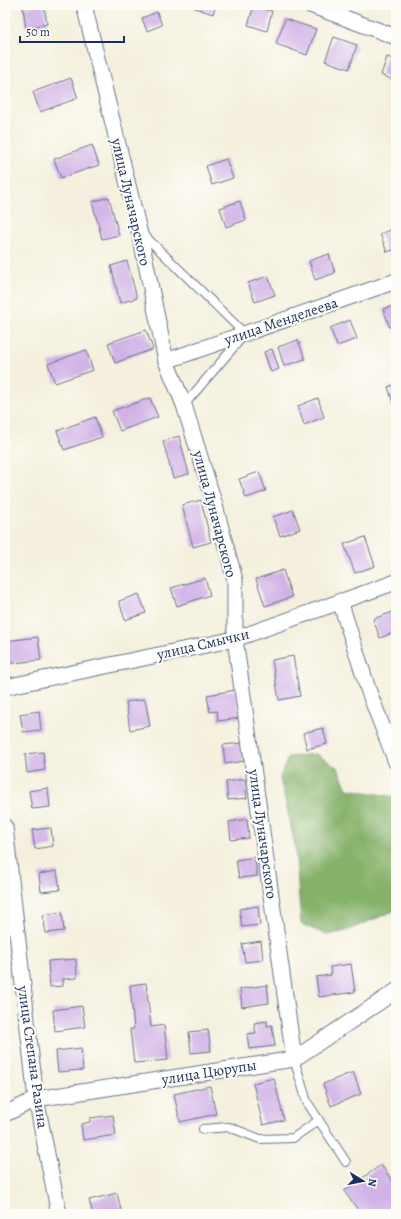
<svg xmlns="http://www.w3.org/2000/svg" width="401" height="1219" font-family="Alegreya,serif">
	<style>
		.forest { fill: #85b169; stroke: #507064 }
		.building { fill: #d1b2e7 }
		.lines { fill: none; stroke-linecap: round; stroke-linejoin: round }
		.service-casing { stroke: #67738a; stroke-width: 10 }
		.minor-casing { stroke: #67738a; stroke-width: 17 }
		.service { stroke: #fff; stroke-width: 8 }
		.minor { stroke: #fff; stroke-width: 15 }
		.labels { text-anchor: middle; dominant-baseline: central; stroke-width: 4; stroke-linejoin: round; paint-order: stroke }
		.street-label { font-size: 15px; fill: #1b2f5e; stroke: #fdfcf7 }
	</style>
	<rect width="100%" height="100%" fill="#fdfcf7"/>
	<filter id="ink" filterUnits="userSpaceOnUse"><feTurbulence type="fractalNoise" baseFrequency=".025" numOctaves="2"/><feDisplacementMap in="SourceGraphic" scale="8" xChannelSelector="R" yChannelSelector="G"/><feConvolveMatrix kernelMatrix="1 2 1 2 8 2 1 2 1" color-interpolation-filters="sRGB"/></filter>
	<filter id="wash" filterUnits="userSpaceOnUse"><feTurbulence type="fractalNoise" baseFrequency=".012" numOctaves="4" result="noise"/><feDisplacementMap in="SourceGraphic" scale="16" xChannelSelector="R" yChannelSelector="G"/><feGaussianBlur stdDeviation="0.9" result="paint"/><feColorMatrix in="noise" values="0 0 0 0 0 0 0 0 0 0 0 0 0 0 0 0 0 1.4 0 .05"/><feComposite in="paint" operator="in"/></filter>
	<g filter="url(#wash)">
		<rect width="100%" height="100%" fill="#f4f0dd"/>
		<path class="forest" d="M316 754 338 768 347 789 396 797V910L346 931 327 935 301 924 295 844 280 778 288 757Z"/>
		<g id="blocks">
			<g class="building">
				<path d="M39 5H44L47 24 26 28 23 8Z"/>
				<path d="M195 5H216L213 14 195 8Z"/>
				<path d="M254 6 272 11 267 31 248 25Z"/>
				<path d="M157 12 162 25 147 31 142 18Z"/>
				<path d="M285 19 316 29 307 55 276 44Z"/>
				<path d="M334 37 357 45 349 69 325 61Z"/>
				<path d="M387 57 396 60V81L381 75Z"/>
				<path d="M71 78 78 98 40 112 33 92Z"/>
				<path d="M92 145 99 165 61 178 54 159Z"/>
				<path d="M226 159 233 178 212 185 206 166Z"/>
				<path d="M109 197 119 235 102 239 92 202Z"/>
				<path d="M240 201 246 220 226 227 220 208Z"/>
				<path d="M396 228V249L387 252 380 234Z"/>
				<path d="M329 254 335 273 315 280 309 261Z"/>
				<path d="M127 261 137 298 120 303 111 266Z"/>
				<path d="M268 276 275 295 255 302 248 283Z"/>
				<path d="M396 305V326L390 328 383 309Z"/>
				<path d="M350 320 357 339 337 346 330 328Z"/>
				<path d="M146 330 153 349 115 363 108 343Z"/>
				<path d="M298 340 305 359 284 366 278 347Z"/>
				<path d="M272 349 279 369 271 372 264 352Z"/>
				<path d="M86 350 93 370 55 383 48 364Z"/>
				<path d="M396 384V405L394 406 388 387Z"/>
				<path d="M150 398 158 417 120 431 112 411Z"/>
				<path d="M318 398 324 417 304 425 298 406Z"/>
				<path d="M95 417 102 437 64 450 57 431Z"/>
				<path d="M179 436 189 474 173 478 163 441Z"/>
				<path d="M259 472 266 491 246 498 239 479Z"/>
				<path d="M201 500 211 542 193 547 182 505Z"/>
				<path d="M293 510 300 529 280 536 273 517Z"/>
				<path d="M365 537 375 566 355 573 344 544Z"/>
				<path d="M283 570 292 597 265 606 256 579Z"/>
				<path d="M205 578 210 595 177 606 171 588Z"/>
				<path d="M139 594 146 613 125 620 119 601Z"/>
				<path d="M393 612 396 619V632L380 638 373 619Z"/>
				<path d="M38 637 41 660 5 664V641Z"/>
				<path d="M293 656 300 696 279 700 272 660Z"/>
				<path d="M236 690 240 718 218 721 217 711 210 712 207 695Z"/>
				<path d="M145 699 150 726 130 730 126 702Z"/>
				<path d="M39 711 41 730 23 732 20 714Z"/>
				<path d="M323 728 327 744 307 749 303 733Z"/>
				<path d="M242 743 244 761 225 764 223 745Z"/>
				<path d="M43 752 45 770 27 773 25 754Z"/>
				<path d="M245 779 247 798 228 800 226 782Z"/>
				<path d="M48 788 50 807 32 809 29 791Z"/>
				<path d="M247 819 249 838 231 840 229 822Z"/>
				<path d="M51 828 53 846 35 849 32 830Z"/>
				<path d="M255 857 257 876 239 878 236 860Z"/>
				<path d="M57 871 60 890 41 892 39 874Z"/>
				<path d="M258 906 260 925 242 927 239 909Z"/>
				<path d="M62 912 64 931 46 933 43 915Z"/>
				<path d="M261 941 263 960 245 962 242 944Z"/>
				<path d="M76 959 77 978 63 979V986L50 987 48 961Z"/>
				<path d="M351 964 355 992 319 997 316 977 331 975 330 967Z"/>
				<path d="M146 983 151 1027 164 1025 168 1060 134 1063 130 1029H134L130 985Z"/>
				<path d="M267 985 269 1003 242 1007 240 989Z"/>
				<path d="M82 1006 85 1027 55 1031 53 1010Z"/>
				<path d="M267 1021V1026L272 1025 275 1046 249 1049 247 1034 256 1033 254 1023Z"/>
				<path d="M208 1030 211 1051 191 1053 189 1032Z"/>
				<path d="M81 1048 83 1070 58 1072 56 1051Z"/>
				<path d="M353 1072 361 1094 331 1106 323 1084Z"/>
				<path d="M274 1078 284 1120 263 1125 253 1083Z"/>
				<path d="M210 1086 216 1114 180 1122 174 1094Z"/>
				<path d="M113 1115 116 1135 83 1140 81 1124 90 1122V1118Z"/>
				<path d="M381 1165 396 1186V1214H361L344 1191Z"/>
				<path d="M117 1193 122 1214H93L89 1200Z"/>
			</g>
		</g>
	</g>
	<g filter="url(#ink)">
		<use href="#blocks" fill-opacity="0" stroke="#67738a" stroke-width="1"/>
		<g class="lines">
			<defs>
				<g id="service">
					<path d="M141 232 245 334 184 405"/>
					<path d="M294 1059 307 1102 346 1162"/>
					<path d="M203 1129 229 1127 260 1139 293 1138 319 1120"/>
				</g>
				<g id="minor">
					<path d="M84 5 139 230 166 361 184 405 214 502 235 580V639L294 1059"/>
					<path d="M310 5 396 37"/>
					<path d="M166 361 396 281"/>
					<path d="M340 601 369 692 396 762"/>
					<path d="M5 687 235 639 396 582"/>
					<path d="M5 827 36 1099 59 1214"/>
					<path d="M5 1114 36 1099 294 1059 396 991"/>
				</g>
			</defs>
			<use href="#service" class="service-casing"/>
			<use href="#minor" class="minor-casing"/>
			<use href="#service" class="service"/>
			<use href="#minor" class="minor"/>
		</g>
	</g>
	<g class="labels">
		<g class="street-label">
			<text transform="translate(131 202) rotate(77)">улица Луначарского</text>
			<text transform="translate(281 321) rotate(-19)">улица Менделеева</text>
			<text transform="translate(215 514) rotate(75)">улица Луначарского</text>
			<text transform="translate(203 644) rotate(-13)">улица Смычки</text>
			<text transform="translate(263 834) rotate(82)">улица Луначарского</text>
			<text transform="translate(33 1057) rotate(82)">улица Степана Разина</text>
			<text transform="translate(209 1072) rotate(-9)">улица Цюрупы</text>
		</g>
	</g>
	<rect width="401" height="1219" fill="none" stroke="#fdfcf7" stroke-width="20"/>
	<g transform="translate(363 1181) rotate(100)" stroke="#fdfcf7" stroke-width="3" paint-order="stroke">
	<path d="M0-3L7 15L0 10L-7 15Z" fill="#1b2f5e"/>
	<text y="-6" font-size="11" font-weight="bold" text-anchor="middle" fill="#1b2f5e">N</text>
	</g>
	<path d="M20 36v6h104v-6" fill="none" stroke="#1b2f5e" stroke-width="2"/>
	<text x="26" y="36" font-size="12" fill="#1b2f5e" stroke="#fdfcf7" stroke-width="3" paint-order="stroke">50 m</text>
</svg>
